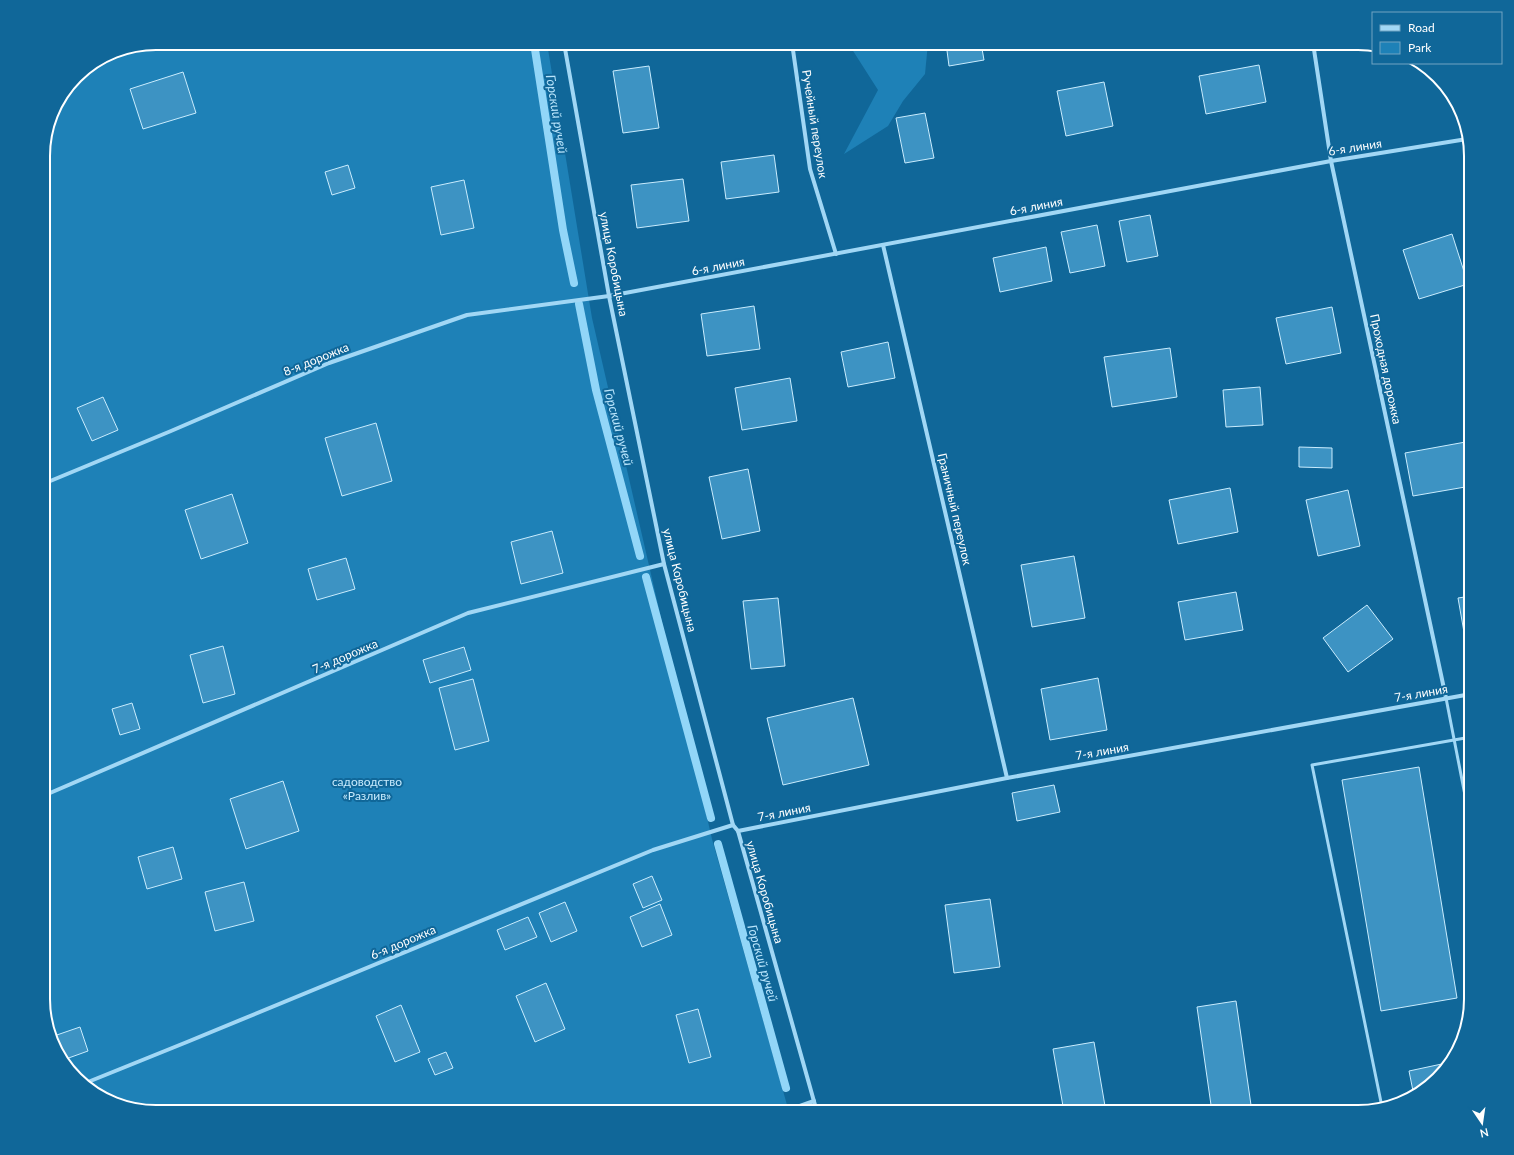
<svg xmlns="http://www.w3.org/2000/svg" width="1514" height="1155" font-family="Lato,sans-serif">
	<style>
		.green { fill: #1e81b7 }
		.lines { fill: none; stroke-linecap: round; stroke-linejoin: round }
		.stream { stroke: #92d6f8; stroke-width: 8 }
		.building { fill: #3d93c3; stroke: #c9ecfe }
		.service { stroke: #a1d7f5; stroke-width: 3 }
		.minor { stroke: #a1d7f5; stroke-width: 4 }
		.labels { text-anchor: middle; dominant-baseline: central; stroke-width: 4; stroke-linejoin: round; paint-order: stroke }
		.street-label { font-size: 12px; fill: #fff; stroke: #106799 }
		.park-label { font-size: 12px; fill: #c9ecfe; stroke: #106799 }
		.water-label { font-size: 13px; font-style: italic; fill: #b9e5fc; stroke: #106799 }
		.rim { fill: none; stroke: #fff; stroke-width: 2 }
	</style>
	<rect width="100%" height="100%" fill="#106799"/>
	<g class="green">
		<path d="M156 43H547L592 318 712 839 789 1112H155L119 1106 87 1089 55 1049 43 1007V148L55 106 81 71 113 51Z"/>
		<path d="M848 43H928L925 74 903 101 888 126 844 154 878 90Z"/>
	</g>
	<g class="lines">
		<g class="stream">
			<path d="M534 43 563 230 574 283"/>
			<path d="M579 304 596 390 640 556"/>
			<path d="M646 577 711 818"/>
			<path d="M718 844 786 1088"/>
		</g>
	</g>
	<g class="building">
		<path d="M946 43H981L984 60 949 66Z"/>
		<path d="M1259 65 1266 102 1206 114 1199 76Z"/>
		<path d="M649 66 659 128 623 133 613 71Z"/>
		<path d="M183 72 196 113 143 129 130 89Z"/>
		<path d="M1104 82 1113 126 1066 136 1057 91Z"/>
		<path d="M925 113 934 158 905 163 896 118Z"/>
		<path d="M774 155 779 192 726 199 721 162Z"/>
		<path d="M348 165 355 188 332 195 325 172Z"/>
		<path d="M683 179 689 221 637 228 631 185Z"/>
		<path d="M464 180 474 228 441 235 431 187Z"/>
		<path d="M1150 215 1158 256 1127 262 1119 221Z"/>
		<path d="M1097 225 1105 266 1070 273 1061 232Z"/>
		<path d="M1452 234 1468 284 1419 299 1403 250Z"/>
		<path d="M1046 247 1052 281 1000 292 993 258Z"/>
		<path d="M754 306 760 349 707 356 701 314Z"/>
		<path d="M1332 307 1341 353 1286 364 1276 318Z"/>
		<path d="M888 342 895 378 848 387 841 352Z"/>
		<path d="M1170 348 1177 397 1112 407 1104 357Z"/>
		<path d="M790 378 797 421 742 430 735 388Z"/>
		<path d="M1260 387 1263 425 1226 427 1223 390Z"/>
		<path d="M103 397 118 430 92 441 77 408Z"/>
		<path d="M376 423 392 481 342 496 325 438Z"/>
		<path d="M1471 441V486L1413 496 1405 453Z"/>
		<path d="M1299 447 1332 448V468L1299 467Z"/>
		<path d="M748 469 760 531 722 539 709 477Z"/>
		<path d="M1230 488 1238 532 1178 544 1169 500Z"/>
		<path d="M1348 490 1360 546 1318 556 1306 500Z"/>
		<path d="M232 494 248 543 201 559 185 510Z"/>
		<path d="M552 531 563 573 521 584 511 542Z"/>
		<path d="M1074 556 1085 618 1032 627 1021 565Z"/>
		<path d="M346 558 355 589 317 600 308 569Z"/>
		<path d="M1236 592 1243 630 1185 640 1178 602Z"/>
		<path d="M1471 596V654L1468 655 1458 598Z"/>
		<path d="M778 598 785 666 751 669 743 601Z"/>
		<path d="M1367 605 1393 639 1348 672 1323 638Z"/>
		<path d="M223 646 235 694 203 703 190 655Z"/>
		<path d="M464 647 471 670 430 683 423 660Z"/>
		<path d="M1098 678 1107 730 1050 740 1041 689Z"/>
		<path d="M473 679 489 741 455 750 439 688Z"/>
		<path d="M853 698 869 765 783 785 767 718Z"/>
		<path d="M132 703 140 729 120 735 112 709Z"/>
		<path d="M1419 767 1457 998 1381 1011 1342 780Z"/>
		<path d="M283 781 299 831 246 849 230 799Z"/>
		<path d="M1054 785 1060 812 1017 821 1012 793Z"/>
		<path d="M173 847 182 879 147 889 138 857Z"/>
		<path d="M652 876 662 900 643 908 633 884Z"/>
		<path d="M244 882 254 921 215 931 205 892Z"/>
		<path d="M990 899 1000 967 954 973 945 905Z"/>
		<path d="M565 902 577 931 551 942 539 913Z"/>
		<path d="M660 904 672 935 642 947 630 917Z"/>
		<path d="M528 917 537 937 505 950 497 930Z"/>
		<path d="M546 983 565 1029 535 1042 516 996Z"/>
		<path d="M1236 1001 1252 1112H1212L1197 1007Z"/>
		<path d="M401 1005 420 1052 395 1062 376 1016Z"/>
		<path d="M698 1009 711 1057 689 1063 676 1015Z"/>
		<path d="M80 1027 88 1051 63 1060 55 1050 51 1037Z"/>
		<path d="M1094 1042 1105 1106 1074 1112H1064L1053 1049Z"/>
		<path d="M446 1052 453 1068 435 1075 428 1059Z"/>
		<path d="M1451 1062 1448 1068 1414 1096 1409 1071Z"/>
	</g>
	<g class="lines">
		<g class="service">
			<path d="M1446 698 1471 826"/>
			<path d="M1382 1107 1312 765 1471 737"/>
		</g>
		<g class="minor">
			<path d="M564 43 609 296 664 564 733 825 738 831 817 1112"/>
			<path d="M792 43 810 169 836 254"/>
			<path d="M1313 43 1331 161 1446 698"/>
			<path d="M883 245 1007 778"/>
			<path d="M43 484 171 431 329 363 467 315 609 296 1331 161 1467 139"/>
			<path d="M43 796 468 613 664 564"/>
			<path d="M738 831 1007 778 1471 694"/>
			<path d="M83 1084 187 1042 653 850 733 825"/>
			<path d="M783 1112 814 1101"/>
		</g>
	</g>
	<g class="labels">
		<g class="street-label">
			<text transform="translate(815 124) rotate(81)">Ручейный переулок</text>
			<text transform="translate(1355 147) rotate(-9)">6-я линия</text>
			<text transform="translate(1036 206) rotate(-11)">6-я линия</text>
			<text transform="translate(614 264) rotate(79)">улица Коробицына</text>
			<text transform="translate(718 266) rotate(-11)">6-я линия</text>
			<text transform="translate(316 359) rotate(-22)">8-я дорожка</text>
			<text transform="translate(1386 369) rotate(78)">Проходная дорожка</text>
			<text transform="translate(955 509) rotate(77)">Граничный переулок</text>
			<text transform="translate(680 580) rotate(76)">улица Коробицына</text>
			<text transform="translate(345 656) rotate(-23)">7-я дорожка</text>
			<text transform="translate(1421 693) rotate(-10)">7-я линия</text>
			<text transform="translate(1102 751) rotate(-10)">7-я линия</text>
			<text transform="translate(784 812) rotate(-11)">7-я линия</text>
			<text transform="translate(765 892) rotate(74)">улица Коробицына</text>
			<text transform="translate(403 942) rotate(-23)">6-я дорожка</text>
		</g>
		<g class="park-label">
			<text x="367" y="781">садоводство<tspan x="367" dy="14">«Разлив»</tspan></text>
		</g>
		<g class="water-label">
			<text transform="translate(557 114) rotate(81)">Горский ручей</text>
			<text transform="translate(619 427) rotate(75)">Горский ручей</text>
			<text transform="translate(763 963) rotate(74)">Горский ручей</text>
		</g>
	</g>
	<path d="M0 0H1514V1155H0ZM156 50H1358A106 106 0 0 1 1464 156V999A106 106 0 0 1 1358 1105H156A106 106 0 0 1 50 999V156A106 106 0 0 1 156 50Z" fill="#106799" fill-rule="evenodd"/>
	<path class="rim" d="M156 50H1358A106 106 0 0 1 1464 156V999A106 106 0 0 1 1358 1105H156A106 106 0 0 1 50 999V156A106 106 0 0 1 156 50Z"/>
	<rect x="1372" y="12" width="130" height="52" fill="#106799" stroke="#70a4c2"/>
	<rect x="1380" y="25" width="20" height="6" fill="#a1d7f5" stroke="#70a4c2"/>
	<text x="1408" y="32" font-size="12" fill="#ffffff">Road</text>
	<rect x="1380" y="42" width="20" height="12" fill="#1e81b7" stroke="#70a4c2"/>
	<text x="1408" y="52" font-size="12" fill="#ffffff">Park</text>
	<g transform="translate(1482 1123) rotate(167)" stroke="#106799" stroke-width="3" paint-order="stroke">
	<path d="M0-3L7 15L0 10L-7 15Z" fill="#ffffff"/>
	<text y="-6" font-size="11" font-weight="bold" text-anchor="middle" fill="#ffffff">N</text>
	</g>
</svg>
